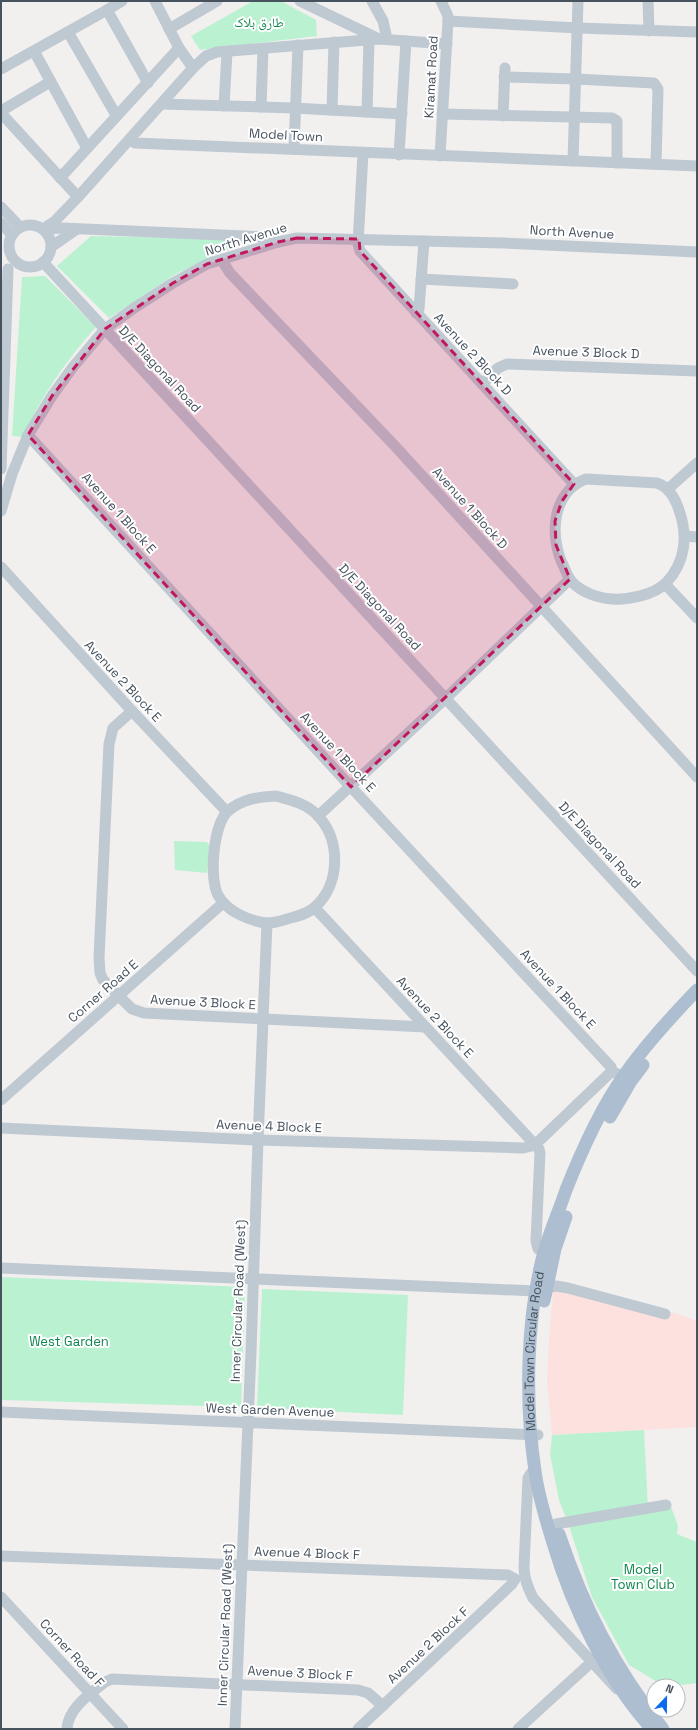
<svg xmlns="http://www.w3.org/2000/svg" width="698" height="1730" font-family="'Space Grotesk','Noto Naskh Arabic',sans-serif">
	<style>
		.medical { fill: #fde1de }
		.green { fill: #baf2d1 }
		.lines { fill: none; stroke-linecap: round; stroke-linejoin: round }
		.minor { stroke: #bfc9d2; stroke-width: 11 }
		.major { stroke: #adbed0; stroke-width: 13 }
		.marked { fill: #c2185b; fill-opacity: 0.2; stroke: #c2185b; stroke-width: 3; stroke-dasharray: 8 5; stroke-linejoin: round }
		.labels { text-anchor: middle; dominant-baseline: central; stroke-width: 4; stroke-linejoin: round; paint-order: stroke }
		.park-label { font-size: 13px; fill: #10854d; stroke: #fff }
		.street-label { font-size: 13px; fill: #46525e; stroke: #fff }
	</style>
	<rect width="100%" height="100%" fill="#f2efef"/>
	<path class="medical" d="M554 1282 579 1286 671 1312 697 1321V1427L552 1435 547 1382 549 1338Z"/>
	<g class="green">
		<path d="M253 1H281L316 20 317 36 200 50 191 36Z"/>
		<path d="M91 236 232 239 233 247 174 275 109 318 57 266Z"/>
		<path d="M45 276 96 327C66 361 41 396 23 437L12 436 22 277Z"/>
		<path d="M174 841 207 842 210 847 207 873 175 870Z"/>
		<path d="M1 1277 245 1287 241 1407 1 1400Z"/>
		<path d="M262 1289 408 1295 403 1415 257 1408Z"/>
		<path d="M644 1430 648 1509 669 1501 678 1526 677 1534 697 1542V1683L681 1685 657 1682 629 1665 592 1597 569 1526 559 1500 550 1454 552 1435Z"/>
	</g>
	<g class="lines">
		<g class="minor">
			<path d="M300 1 379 39"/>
			<path d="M372 1 383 21 387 39"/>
			<path d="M648 1 649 31"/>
			<path d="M107 10 122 1"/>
			<path d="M448 21 578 28 697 32"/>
			<path d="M169 29 217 1"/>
			<path d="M68 32 116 115"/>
			<path d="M34 51 87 148"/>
			<path d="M193 68 206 56 217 52 379 39 447 44"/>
			<path d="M1 69 107 10 148 83"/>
			<path d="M504 77 576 79 654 83 658 89 656 164"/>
			<path d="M162 104 294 108 402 114"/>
			<path d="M224 106 227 52"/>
			<path d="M261 107 263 49"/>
			<path d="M332 110 334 42"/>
			<path d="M1 111 50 82"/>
			<path d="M367 112 369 40"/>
			<path d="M1 113 78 197"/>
			<path d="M442 114 612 118 617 121V163"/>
			<path d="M503 116 505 68"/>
			<path d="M131 140 135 143 697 166"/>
			<path d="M294 149 298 45"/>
			<path d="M363 153 358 244 360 251 574 484"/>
			<path d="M399 155 406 41"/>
			<path d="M440 156 448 21V16L441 1"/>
			<path d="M573 161 578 1"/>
			<path d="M60 178 179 48"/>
			<path d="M1 207 20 227"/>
			<path d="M1 223 12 235"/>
			<circle cx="30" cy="246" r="21"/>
			<path d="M43 229 54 222 78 197 193 68 179 48 155 1"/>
			<path d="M44 229 62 228 269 237 273 238 278 242"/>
			<path d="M51 247 77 229"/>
			<path d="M221 259 230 273 394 445 697 777"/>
			<path d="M43 262 697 971"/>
			<path d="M421 279 513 284"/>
			<path d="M416 313 419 309 424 241"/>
			<path d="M482 384 498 368 507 364 697 371"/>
			<path d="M28 435 351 787 611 1067 612 1071 630 1081"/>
			<path d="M1 469 8 269"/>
			<path d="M586 479 657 483C669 487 675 498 679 510 688 535 686 562 666 583 654 595 628 600 612 599 597 598 581 592 571 581 568 577 566 572 564 567 549 538 551 492 586 479Z"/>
			<path d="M668 489 697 463"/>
			<path d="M1 511 12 474 28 435 52 396 73 367 105 329 134 308 173 283 207 264 278 242 297 238 504 243 697 252"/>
			<path d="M685 536 697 537"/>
			<path d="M1 567 132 711 227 812"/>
			<path d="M665 584 697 618"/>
			<path d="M132 711 113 728 109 744 99 958 100 973 103 980 132 1009 144 1013 425 1027"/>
			<path d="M276 796C291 800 308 804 319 817 341 841 340 885 315 907 308 914 297 916 287 919 281 921 273 923 267 923 249 921 226 911 218 895 209 878 213 825 228 811 242 799 258 797 276 796Z"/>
			<path d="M318 816 445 699 570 579"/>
			<path d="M315 908 539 1149 540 1153 536 1241 538 1249 544 1252"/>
			<path d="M1 1100 223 903"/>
			<path d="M1 1128 258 1140 523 1148 532 1146 541 1139 612 1071"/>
			<path d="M1 1268 536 1291 556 1286 568 1288 665 1314"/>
			<path d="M1 1412 538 1435"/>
			<path d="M535 1473H531L528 1478 524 1567C524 1579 528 1588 533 1598L617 1689"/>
			<path d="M556 1524 666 1505"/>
			<path d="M1 1556 508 1575 515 1579"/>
			<path d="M1 1597 123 1729"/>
			<path d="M67 1729C68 1708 90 1694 105 1682L112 1679 358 1690 368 1693 383 1706"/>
			<path d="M235 1729 251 1352 258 1140 267 923"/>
			<path d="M358 1729 512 1584 515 1579"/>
			<path d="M518 1729 596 1658"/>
		</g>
		<g class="major">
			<path d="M610 1117 631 1081 643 1065"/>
			<path d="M544 1301 555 1249 566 1217"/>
			<path d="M559 1534C584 1608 614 1667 663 1729"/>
			<path id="s1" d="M652 1729C607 1680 572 1607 553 1543 546 1520 538 1495 535 1471 525 1404 526 1318 544 1252 550 1231 559 1211 566 1190 581 1152 599 1111 623 1077 644 1046 671 1017 697 990"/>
		</g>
	</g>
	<path class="marked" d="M297 238 359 239 360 251 574 484 562 501 555 521 556 545 570 579 351 787 28 435 52 396 105 329 173 283 207 264 278 242Z"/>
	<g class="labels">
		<g class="park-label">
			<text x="259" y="22">طارق بلاک</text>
			<text x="69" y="1341">West Garden</text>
			<text x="643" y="1569">Model<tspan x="643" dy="15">Town Club</tspan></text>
		</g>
		<g class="street-label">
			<text transform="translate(431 77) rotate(-87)">Kiramat Road</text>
			<text transform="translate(286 135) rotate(3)">Model Town</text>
			<text transform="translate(572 232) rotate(3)">North Avenue</text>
			<text transform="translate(246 239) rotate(-17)">North Avenue</text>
			<text transform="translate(586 352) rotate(2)">Avenue 3 Block D</text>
			<text transform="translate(473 354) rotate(47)">Avenue 2 Block D</text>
			<text transform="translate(160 369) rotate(47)">D/E Diagonal Road</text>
			<text transform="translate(470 508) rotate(48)">Avenue 1 Block D</text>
			<text transform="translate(119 513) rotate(48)">Avenue 1 Block E</text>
			<text transform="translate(380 607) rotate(47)">D/E Diagonal Road</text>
			<text transform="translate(123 681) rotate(47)">Avenue 2 Block E</text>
			<text transform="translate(338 752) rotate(47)">Avenue 1 Block E</text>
			<text transform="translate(600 845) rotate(47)">D/E Diagonal Road</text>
			<text transform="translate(558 989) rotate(47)">Avenue 1 Block E</text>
			<text transform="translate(103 991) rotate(-41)">Corner Road E</text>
			<text transform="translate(203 1002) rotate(3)">Avenue 3 Block E</text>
			<text transform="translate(435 1017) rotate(47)">Avenue 2 Block E</text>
			<text transform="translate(269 1126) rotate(2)">Avenue 4 Block E</text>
			<text transform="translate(238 1301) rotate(-88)">Inner Circular Road (West)</text>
			<text stroke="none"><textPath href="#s1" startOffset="407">Model Town Circular Road</textPath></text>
			<text transform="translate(270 1410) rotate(2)">West Garden Avenue</text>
			<text transform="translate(307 1553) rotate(2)">Avenue 4 Block F</text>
			<text transform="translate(225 1625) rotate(-88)">Inner Circular Road (West)</text>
			<text transform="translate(428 1645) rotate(-43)">Avenue 2 Block F</text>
			<text transform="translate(72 1653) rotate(47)">Corner Road F</text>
			<text transform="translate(300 1673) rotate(3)">Avenue 3 Block F</text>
		</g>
	</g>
	<rect width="698" height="1730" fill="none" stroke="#46525e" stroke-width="4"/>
	<g transform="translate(666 1698) rotate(22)"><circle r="19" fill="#ffffff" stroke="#b5babf"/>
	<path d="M0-3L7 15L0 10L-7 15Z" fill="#0c6aef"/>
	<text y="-6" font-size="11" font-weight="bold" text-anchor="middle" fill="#46525e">N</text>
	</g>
</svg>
